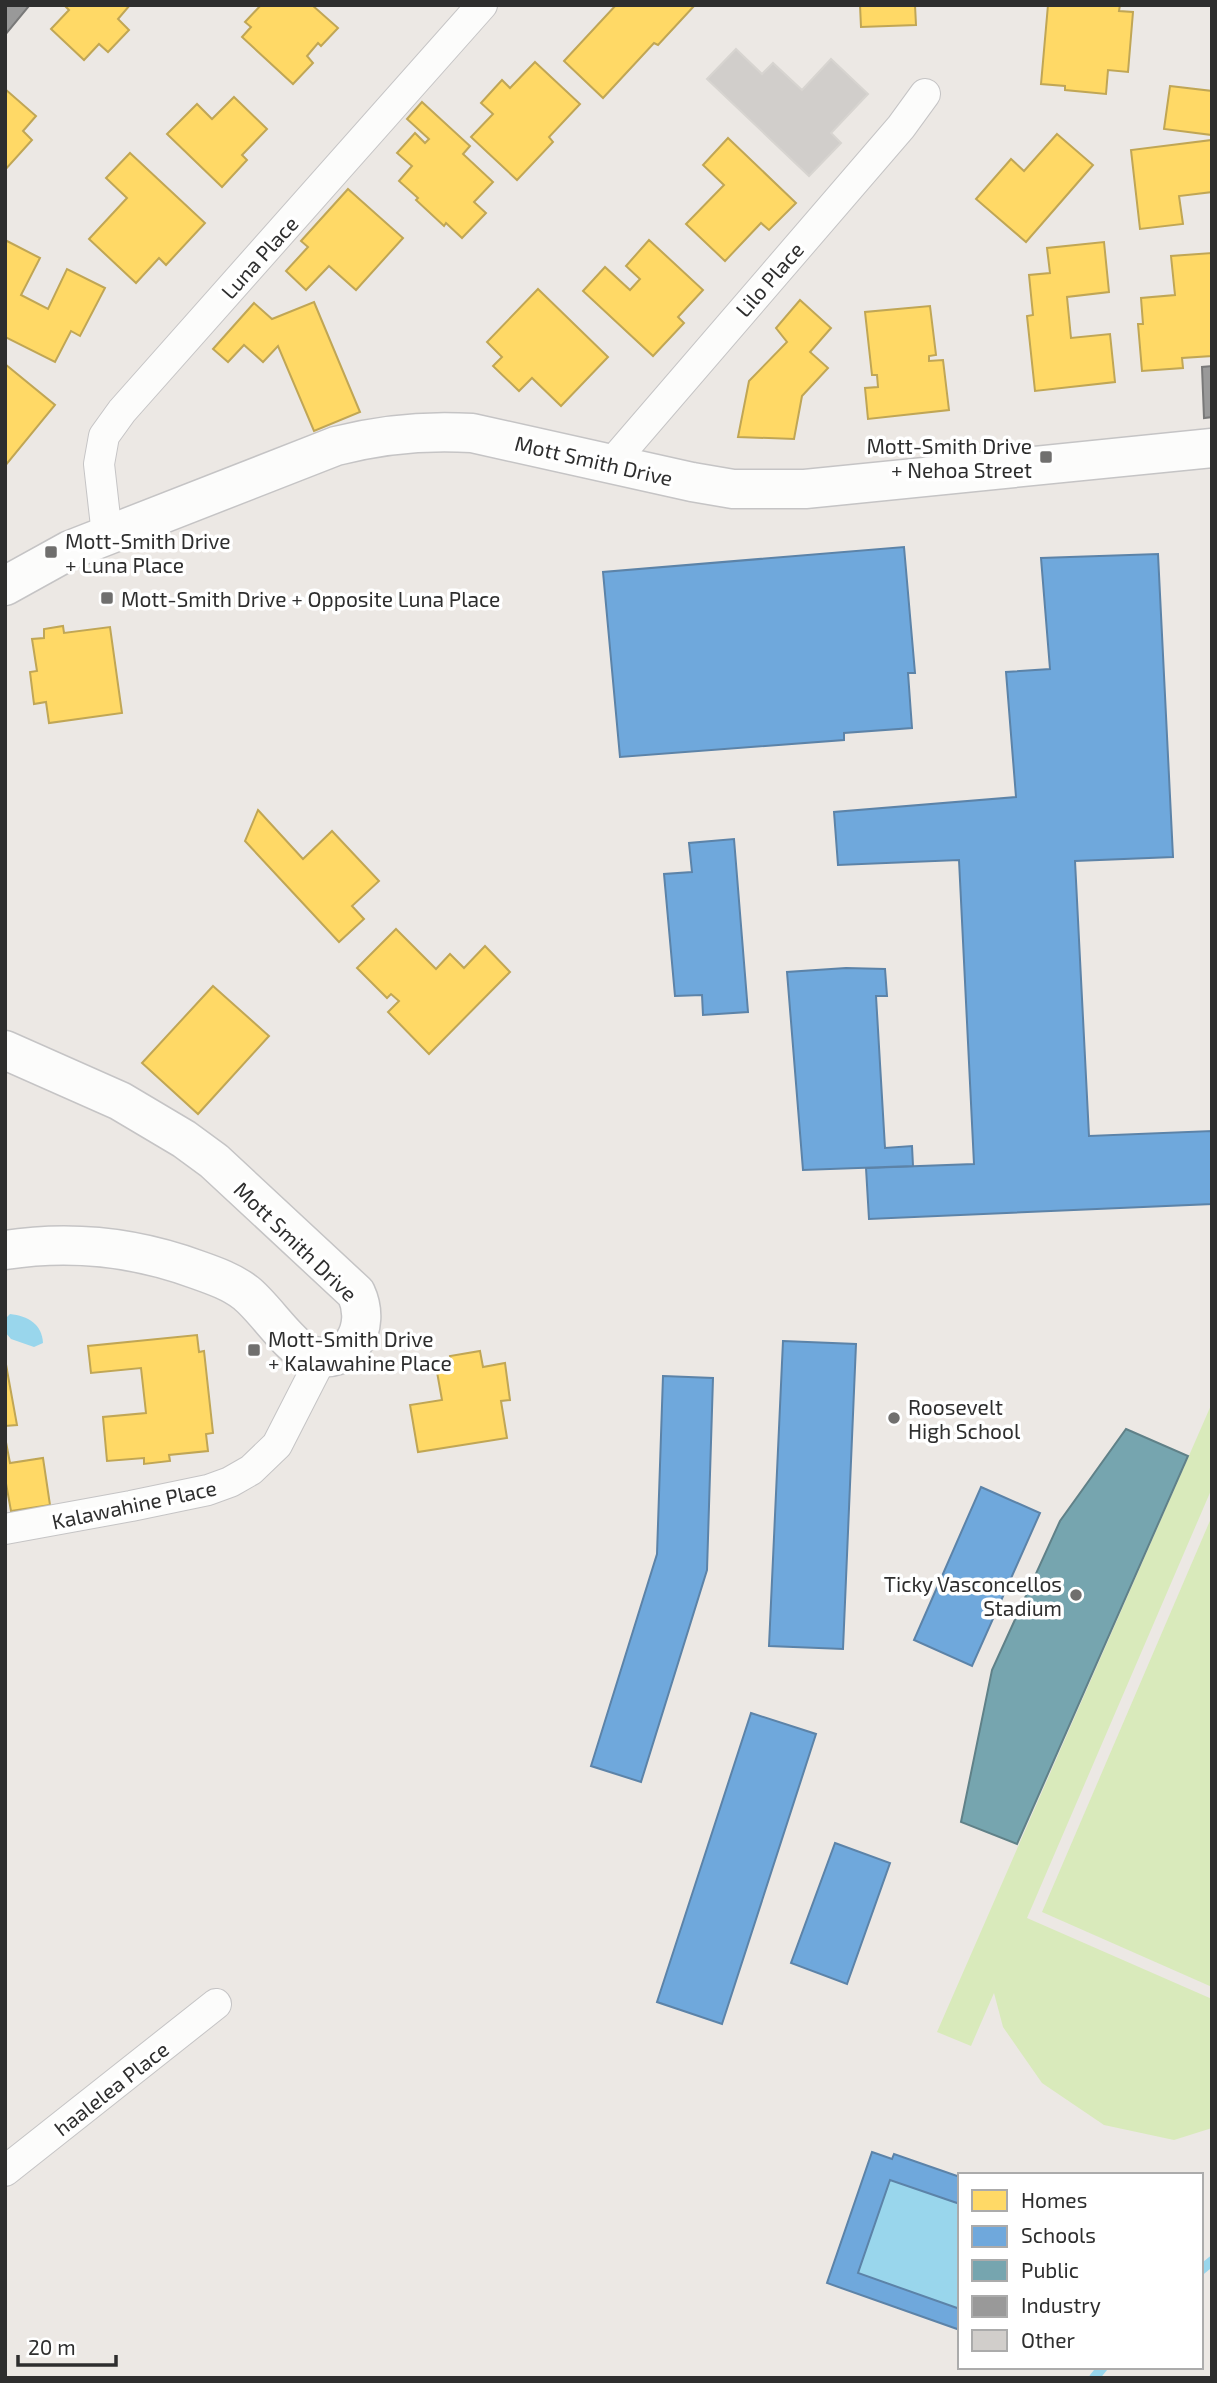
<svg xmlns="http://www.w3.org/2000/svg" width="1217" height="2383" font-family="'Exo 2',sans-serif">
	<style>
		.pitch { fill: #d9eabb }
		.water { fill: #99d6ec }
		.homes { fill: #ffd966; stroke: #c0a655; stroke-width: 2 }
		.schools { fill: #6fa8dc; stroke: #5c83a8; stroke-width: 2 }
		.public { fill: #76a5af; stroke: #608188; stroke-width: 2 }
		.industry { fill: #999; stroke: #797979; stroke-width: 2 }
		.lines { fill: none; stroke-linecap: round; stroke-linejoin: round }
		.stream { stroke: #99d6ec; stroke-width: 10 }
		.building { fill: #d1cecb; stroke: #d7d4d0; stroke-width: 2 }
		.minor-casing { stroke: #c5c4c5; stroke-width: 32 }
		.tertiary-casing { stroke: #c5c4c5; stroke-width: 41 }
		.minor { stroke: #fcfcfb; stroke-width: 30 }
		.tertiary { stroke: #fcfcfb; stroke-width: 38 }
		.poi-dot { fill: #706f6e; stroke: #fff; stroke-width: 2.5 }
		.labels { text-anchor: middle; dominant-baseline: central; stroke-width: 7; stroke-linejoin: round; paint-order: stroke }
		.street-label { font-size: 21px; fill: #2e2e2e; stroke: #fff }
		.poi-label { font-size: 21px; fill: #2e2e2e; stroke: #fff; text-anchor: start }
	</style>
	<rect width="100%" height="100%" fill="#ece8e4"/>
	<g class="pitch">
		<path d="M1212 1403V1488L1027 1918 1212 1999V2128L1174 2140 1104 2125 1042 2083 1003 2027 994 1993 971 2046 937 2032Z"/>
		<path d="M1212 1516V1987L1042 1912Z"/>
	</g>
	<g class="water">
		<path d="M10 1314C28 1316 42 1324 43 1343L34 1347 11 1339 5 1332V1319Z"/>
		<path d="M890 2180 960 2204V2309L858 2273Z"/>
	</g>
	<g class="homes">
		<path d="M64 5H130L118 19 129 30 108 52 99 44 84 60 51 29 69 10Z"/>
		<path d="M261 5H312L338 28 321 46 318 43 307 56 313 63 293 84 242 37 251 27 245 22Z"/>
		<path d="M616 5H695L658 45 654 43 603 98 564 61Z"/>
		<path d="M860 5H915L916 25 861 27Z"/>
		<path d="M1048 5H1120L1119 11 1133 12 1128 72 1108 70 1106 94 1065 90V86L1041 84Z"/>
		<path d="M535 62 580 104 549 137 553 142 517 180 471 137 493 114 481 103 502 80 510 88Z"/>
		<path d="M1170 86 1212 91V135L1164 129Z"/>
		<path d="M5 89 36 116 23 131 32 140 5 170Z"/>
		<path d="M234 97 267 129 242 155 247 160 222 187 167 134 197 104 212 119Z"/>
		<path d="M422 102 470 146 463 154 493 182 474 202 486 213 462 238 446 223 444 226 416 200 418 198 399 181 412 166 397 153 415 133 425 143 429 139 407 119Z"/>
		<path d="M1057 134 1093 165 1026 242 976 199 1011 159 1024 171Z"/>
		<path d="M728 138 796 203 769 230 761 223 725 261 686 224 724 185 703 165Z"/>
		<path d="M1212 140V192L1179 196 1183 224 1140 229 1131 150Z"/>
		<path d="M130 153 205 223 166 265 159 258 136 283 89 239 127 198 106 178Z"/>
		<path d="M348 189 403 238 356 290 329 266 306 290 286 271 308 247 301 241Z"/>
		<path d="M5 240 40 258 21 295 48 309 67 269 105 288 80 336 71 331 55 362 5 337Z"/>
		<path d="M649 240 703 290 678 317 684 323 653 356 583 291 605 267 630 290 640 279 626 266Z"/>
		<path d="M1104 242 1109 292 1067 297 1071 338 1110 334 1115 382 1035 391 1027 316 1033 315 1029 275 1050 273 1047 248Z"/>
		<path d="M1212 253V356L1182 358 1183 368 1142 371 1138 324H1143L1141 298 1175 295 1171 256Z"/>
		<path d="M538 289 608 357 561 406 532 378 519 391 493 366 502 357 487 342Z"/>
		<path d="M800 300 831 328 810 352 828 368 802 396 794 439 738 437 749 381 787 342 776 328Z"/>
		<path d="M314 302 360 412 314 431 278 346 263 362 244 345 228 362 213 349 254 303 272 319Z"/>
		<path d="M930 306 936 355 929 356V361L943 360 949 410 868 419 865 388 878 387 877 375H872L865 312Z"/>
		<path d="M5 364 55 405 5 466Z"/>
		<path d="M63 626 64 633 110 627 122 713 49 723 46 702 34 704 30 672 37 671 32 639 44 638V629Z"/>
		<path d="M258 810 303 859 332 831 379 881 352 906 364 919 339 942 245 841Z"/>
		<path d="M396 929 436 969 450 954 464 968 485 946 510 972 429 1054 388 1012 399 1001 391 994 387 998 357 968Z"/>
		<path d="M213 986 269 1036 198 1114 142 1063Z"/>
		<path d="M197 1335 199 1352 204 1351 213 1433 206 1434 208 1451 169 1455 170 1461 144 1464V1458L107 1461 103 1417 146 1413 141 1368 91 1373 88 1346Z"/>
		<path d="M480 1351 483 1367 505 1363 510 1400 501 1401 507 1438 418 1452 410 1405 442 1400 437 1372 452 1369 450 1356Z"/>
		<path d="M5 1359 17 1425 5 1426Z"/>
		<path d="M5 1437 10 1463 43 1458 50 1505 11 1511 5 1478Z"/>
	</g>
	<g class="schools">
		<path d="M904 547 915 673H908L912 728 844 733V740L620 757 603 572Z"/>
		<path d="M1158 554 1173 857 1075 861 1089 1136 1212 1131V1204L869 1219 866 1168 974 1164 959 860 838 865 834 812 1016 797 1006 672 1050 669 1041 558Z"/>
		<path d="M734 839 748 1012 703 1015 702 995 675 996 664 874 692 872 689 843Z"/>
		<path d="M846 968 885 969 887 996H876L885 1148 912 1146 913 1166 803 1170 787 972Z"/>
		<path d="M783 1341 856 1344 843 1649 769 1646Z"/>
		<path d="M663 1376 713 1378 707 1570 641 1782 591 1766 657 1554Z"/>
		<path d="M981 1487 1040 1513 972 1666 914 1640Z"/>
		<path d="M751 1713 816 1734 722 2024 657 2002Z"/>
		<path d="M835 1843 890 1863 847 1984 791 1963Z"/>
		<path d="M872 2152 892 2159 894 2154 960 2177V2204L890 2180 858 2273 960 2309V2330L827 2283Z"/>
	</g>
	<path class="public" d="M1126 1429 1188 1456 1017 1844 961 1822 992 1670 1060 1521Z"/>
	<g class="industry">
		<path d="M5 5 29 6 5 35Z"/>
		<path d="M1212 366V417L1204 418 1202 367Z"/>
	</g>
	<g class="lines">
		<g class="stream">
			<path d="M1201 2270 1212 2261"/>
			<path d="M1094 2378 1103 2367"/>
		</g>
	</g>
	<path class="building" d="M736 49 762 74 773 63 802 90 831 59 868 94 831 133 841 143 809 176 707 79Z"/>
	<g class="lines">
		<defs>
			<g id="minor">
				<path d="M611 464 901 127 925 94"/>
				<path d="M107 535 99 464 104 436 122 411 482 5"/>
				<path d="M5 1529 131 1506 208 1490 230 1482 251 1470 277 1445 322 1357"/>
				<path d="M5 2171 216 2004"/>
			</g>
			<g id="tertiary">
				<path d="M5 586 70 550 336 446C382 434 424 430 472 433L692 482 733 489H805L1212 448"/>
				<path d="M5 1050 120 1101 184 1139 214 1161 356 1293C372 1327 350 1368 310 1355 291 1349 265 1308 246 1293 232 1282 215 1276 198 1270 136 1247 71 1240 5 1250"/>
			</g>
		</defs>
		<use href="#minor" class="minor-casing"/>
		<use href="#tertiary" class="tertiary-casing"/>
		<use href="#minor" class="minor"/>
		<use href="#tertiary" class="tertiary"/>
	</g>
	<g class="poi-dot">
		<rect x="1039" y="450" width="14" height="14" rx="3.5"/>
		<rect x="44" y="545" width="14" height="14" rx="3.5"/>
		<rect x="100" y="591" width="14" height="14" rx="3.5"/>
		<rect x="247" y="1343" width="14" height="14" rx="3.5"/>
		<circle cx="894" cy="1418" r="7"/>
		<circle cx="1076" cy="1595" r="7"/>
	</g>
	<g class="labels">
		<g class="street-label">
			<text transform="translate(259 257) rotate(-48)">Luna Place</text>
			<text transform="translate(769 279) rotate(-49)">Lilo Place</text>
			<text transform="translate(594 460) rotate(13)">Mott Smith Drive</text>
			<text transform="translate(296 1241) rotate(44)">Mott Smith Drive</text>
			<text transform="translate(134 1504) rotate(-12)">Kalawahine Place</text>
			<text transform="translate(111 2088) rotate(-38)">haalelea Place</text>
		</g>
		<g class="poi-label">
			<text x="1032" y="445" text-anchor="end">Mott-Smith Drive<tspan x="1032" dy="24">+ Nehoa Street</tspan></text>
			<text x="65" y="540">Mott-Smith Drive<tspan x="65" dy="24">+ Luna Place</tspan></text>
			<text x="121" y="598">Mott-Smith Drive + Opposite Luna Place</text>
			<text x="268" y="1338">Mott-Smith Drive<tspan x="268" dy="24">+ Kalawahine Place</tspan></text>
			<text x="908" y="1406">Roosevelt<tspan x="908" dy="24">High School</tspan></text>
			<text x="1062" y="1583" text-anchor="end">Ticky Vasconcellos<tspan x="1062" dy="24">Stadium</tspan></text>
		</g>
	</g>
	<rect width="1217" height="2383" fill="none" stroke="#2e2e2e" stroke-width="14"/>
	<rect x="958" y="2173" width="245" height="196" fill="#ffffff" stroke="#ababab" stroke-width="2"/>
	<rect x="972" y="2190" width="35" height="21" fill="#ffd966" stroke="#ababab" stroke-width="2"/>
	<text x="1021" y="2208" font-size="21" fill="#2e2e2e">Homes</text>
	<rect x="972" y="2226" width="35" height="21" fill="#6fa8dc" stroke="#ababab" stroke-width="2"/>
	<text x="1021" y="2243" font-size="21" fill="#2e2e2e">Schools</text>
	<rect x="972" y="2260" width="35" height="21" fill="#76a5af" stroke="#ababab" stroke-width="2"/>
	<text x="1021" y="2278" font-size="21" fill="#2e2e2e">Public</text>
	<rect x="972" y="2296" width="35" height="21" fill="#999999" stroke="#ababab" stroke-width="2"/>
	<text x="1021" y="2313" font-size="21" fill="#2e2e2e">Industry</text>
	<rect x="972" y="2330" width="35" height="21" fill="#d1cecb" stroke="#ababab" stroke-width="2"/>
	<text x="1021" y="2348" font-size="21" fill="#2e2e2e">Other</text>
	<path d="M18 2355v10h98v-10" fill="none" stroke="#2e2e2e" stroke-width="3.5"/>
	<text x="28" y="2355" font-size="21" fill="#2e2e2e" stroke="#ffffff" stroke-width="5" paint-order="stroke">20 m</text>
</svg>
